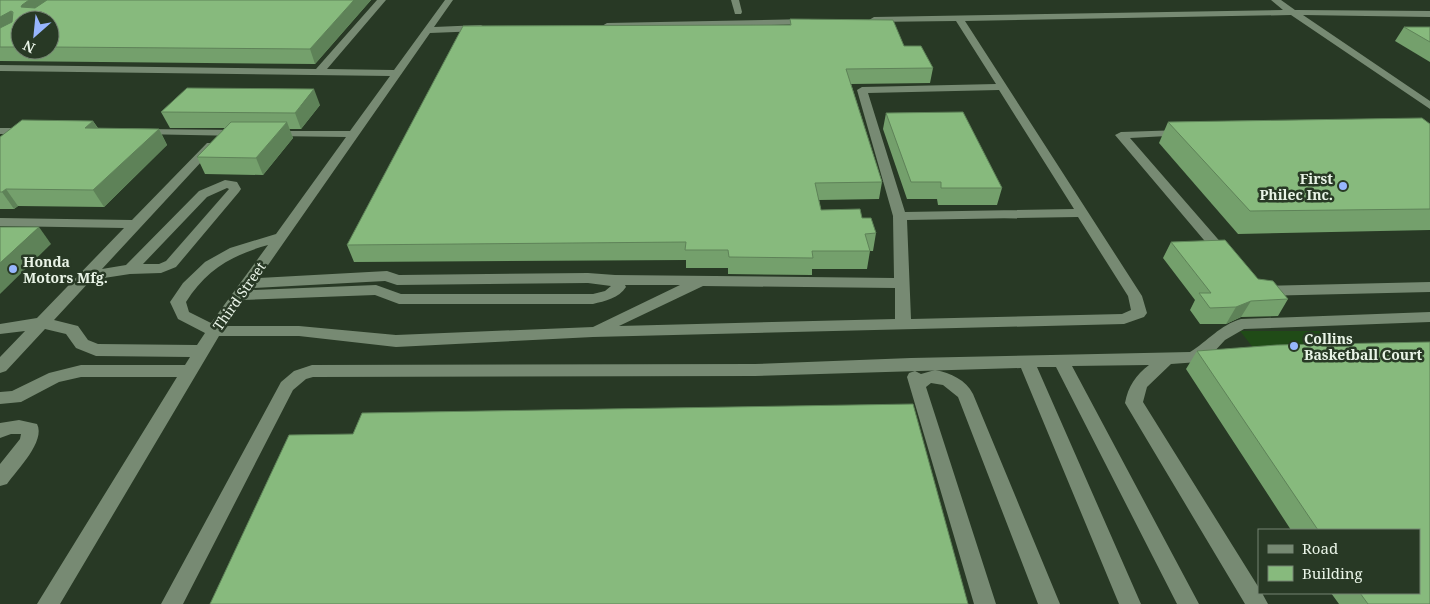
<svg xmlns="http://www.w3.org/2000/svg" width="1430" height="604" font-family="'Noto Serif',serif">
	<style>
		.green { fill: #204b17 }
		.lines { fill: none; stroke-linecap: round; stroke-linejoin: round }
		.minor { fill: #778a73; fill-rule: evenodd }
		.wall { fill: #74a06c; fill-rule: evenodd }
		.shaded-wall { fill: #5e8258 }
		.building { fill: #87ba7d; stroke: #5e8258 }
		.poi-dot { fill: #97b6fd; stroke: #283925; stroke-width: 2 }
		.labels { text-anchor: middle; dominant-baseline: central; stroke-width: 5; stroke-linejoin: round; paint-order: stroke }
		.poi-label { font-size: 14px; font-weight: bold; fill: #e9f4e7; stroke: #283925; text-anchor: start }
		.street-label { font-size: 14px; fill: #e9f4e7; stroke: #283925 }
	</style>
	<rect width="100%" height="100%" fill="#283925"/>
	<path class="green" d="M1240 331H1320L1350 362 1265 363Z"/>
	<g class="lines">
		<g class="minor">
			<path d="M377 0H386L327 69 394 70 445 0H453L434 27 481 25 486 28 481 31 430 33 259 278 387 271 399 275 588 273 615 275 894 278 893 216 857 90 862 87 996 84 956 21 871 22 869 20 874 17 1283 10 1271 0H1281L1295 10 1430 11V17L1303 15 1430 101V109L1291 15 965 21 1142 296 1147 313 1144 317 1124 324 593 337 396 347 299 336H219L60 604H37L177 377H81L59 382 21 402 0 404V392L12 391 49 373 81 365H185L190 357 96 356 76 348 66 334 45 329 6 371 0 373V357L25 331 0 334V324L37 318 124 228 0 226V218L132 220 207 143H215L217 145 215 147 102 269 126 265 199 191 225 180 237 182 241 189 239 192 176 267 161 273 130 274 91 280 54 320 78 326 88 340 98 344 197 345 205 333 178 319 170 302 183 283 205 262 230 248 276 234 346 137 272 136 266 133 268 131H350L390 76 0 71V65L316 69ZM999 90 1074 209 905 212 868 93ZM227 188 229 189 166 261 159 264H143L207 197ZM1078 217 1128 296 1131 310 1122 314 911 319 907 220ZM268 245 211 323 189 312 186 302C206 270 232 255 268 245ZM385 281 397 285 588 283 611 286 605 291 593 294H401L376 285 251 290 253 288ZM625 285H680L593 327 396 335 299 326H226L244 300 375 295 399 304H593C605 301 619 298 626 287ZM703 286 895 288V319L619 326Z"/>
			<path d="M731 0H739L742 12 741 14H735Z"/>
			<path d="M809 19 812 20V24L607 29 602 26 607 23Z"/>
			<path d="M0 128H29L35 131 29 134H0Z"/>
			<path d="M142 129 241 130 247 133 241 136 138 134 136 132 138 130Z"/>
			<path d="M1182 130 1186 131 1188 133 1186 135 1130 138 1230 253 1232 256 1230 259H1220L1115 135 1121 132Z"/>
			<path d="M1430 282V292L1262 296 1257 294 1255 291 1257 288 1262 286Z"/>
			<path d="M1430 312V322L1244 329 1225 340 1212 354 1199 362 1171 364 1147 387 1143 402 1259 588V593H1262L1268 604H1245L1125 403C1128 386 1136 375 1149 365L1072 366 1199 604H1177L1056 367H1037L1141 604H1119L1021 368 755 376 313 377 306 379 293 390 183 604H161L281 382 294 371 312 365 755 364 911 358 1190 352C1208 341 1220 325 1241 319Z"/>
			<path d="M935 370C951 373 966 380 973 394L1060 604H1038L958 397 943 385 931 383 926 387 996 604H974L907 377 909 373 915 371 921 374Z"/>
			<path d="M19 420 37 424C46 441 17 470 7 484L0 486V464L20 439 21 434H11L0 438V423Z"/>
		</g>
	</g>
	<g class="wall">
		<path d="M0 0H371L315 64 0 61ZM20 20H50V50H20Z"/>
		<path d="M790 19 904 46 933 68 930 83 851 84 882 182 879 199 819 200 821 210 862 218 876 233 873 251H870L867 269H812V275L728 274V268H686V260L354 262 347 245 790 25Z"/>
		<path d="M1404 27H1430V62L1395 41Z"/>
		<path d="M320 105 301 129H289L293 138 263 175 205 174 197 157 225 128H170L161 112Z"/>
		<path d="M886 113 1002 188 997 205H938L937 199H907L883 129Z"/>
		<path d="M93 121 98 128 159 129 167 145 104 207 18 206 14 209H0V137Z"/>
		<path d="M1168 122 1430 124V230L1238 234 1159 143Z"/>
		<path d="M1171 242 1258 279 1288 299 1278 316 1241 317 1226 324H1200L1190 310 1195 300 1163 258Z"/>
		<path d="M1430 342V604H1339L1331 593H1419V530H1291L1186 369 1197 351 1277 345Z"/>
	</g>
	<g class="shaded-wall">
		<path d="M29 0H59L30 20 21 7 22 5Z"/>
		<path d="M354 0H371L315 64 310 49Z"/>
		<path d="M11 11 19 25 0 36V17Z"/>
		<path d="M314 89 320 105 301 129 295 113Z"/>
		<path d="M93 121 103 137 85 128Z"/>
		<path d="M287 122 293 138 263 175 256 158Z"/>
		<path d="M159 129 167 145 104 207 93 190Z"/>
		<path d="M6 189 18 206 14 209 2 192Z"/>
		<path d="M39 227 51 244 0 294V263Z"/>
		<path d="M1251 301 1241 317 1226 324 1236 307Z"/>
	</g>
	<g class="building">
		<path d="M0 0H29L22 5 21 7 35 8 47 0H354L310 49 50 47V20H20V47H0V28L12 22 13 12 11 11 0 17Z"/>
		<path d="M790 19 893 20 904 46H921L933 68 846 69 882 182 815 183 821 210 860 209 862 218H871L876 233 865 234 870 251H812L813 258 729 257 728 250H685L686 242 347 245 463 26 791 25Z"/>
		<path d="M1404 27H1430V42Z"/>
		<path d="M187 88 314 89 295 113 161 112Z"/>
		<path d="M963 112 1002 188H941V182H911L886 113Z"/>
		<path d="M1422 118 1430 124V209L1250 211 1168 122Z"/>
		<path d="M22 120 93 121 85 128 159 129 93 190 6 189 2 192H0V137Z"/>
		<path d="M231 122H287L256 158 197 157Z"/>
		<path d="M0 227H39L0 263Z"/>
		<path d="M1225 240 1258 279 1273 281 1288 299 1251 301 1236 307 1210 308 1199 293H1211L1171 242Z"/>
		<path d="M1430 342V604H1368L1360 593H1419V530H1318L1197 351 1277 345Z"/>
		<path d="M913 404 968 604H210L289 435 353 434 362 413Z"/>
	</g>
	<g class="poi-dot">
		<circle cx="1343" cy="186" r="5"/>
		<circle cx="13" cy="269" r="5"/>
		<circle cx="1294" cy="346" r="5"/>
	</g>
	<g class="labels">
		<g class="poi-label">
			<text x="1333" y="178" text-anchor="end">First<tspan x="1333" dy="16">Philec Inc.</tspan></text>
			<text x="23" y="261">Honda<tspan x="23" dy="16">Motors Mfg.</tspan></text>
			<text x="1304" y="338">Collins<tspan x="1304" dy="16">Basketball Court</tspan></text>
		</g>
		<g class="street-label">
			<text transform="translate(239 296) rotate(-55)">Third Street</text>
		</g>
	</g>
	<rect x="1258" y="529" width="162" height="65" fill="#283925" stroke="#758473"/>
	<rect x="1268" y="545" width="25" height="8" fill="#778a73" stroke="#758473"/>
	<text x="1302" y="554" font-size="15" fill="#e9f4e7">Road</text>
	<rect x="1268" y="566" width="25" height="15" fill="#87ba7d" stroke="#758473"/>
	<text x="1302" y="579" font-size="15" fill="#e9f4e7">Building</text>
	<g transform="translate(35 35) rotate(207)"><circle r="24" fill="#283925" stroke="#758473"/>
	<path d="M0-4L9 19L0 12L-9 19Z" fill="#97b6fd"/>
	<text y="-8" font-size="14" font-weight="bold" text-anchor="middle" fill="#e9f4e7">N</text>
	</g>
</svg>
